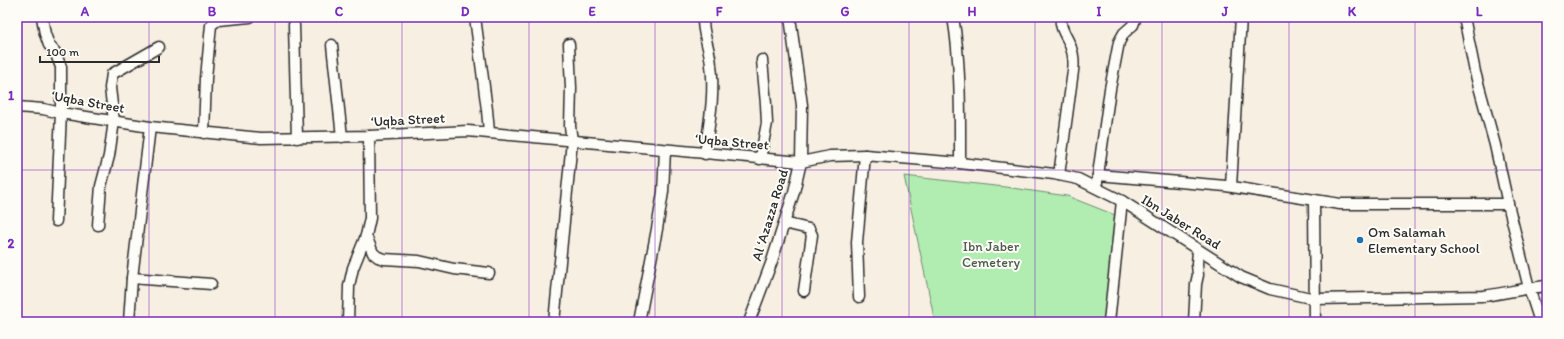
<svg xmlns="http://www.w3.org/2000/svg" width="1564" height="339" font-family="Itim,sans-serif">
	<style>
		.green { fill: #b1ecb1; stroke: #6e8c6e }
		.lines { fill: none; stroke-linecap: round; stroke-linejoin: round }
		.minor-casing { stroke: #2b2b2b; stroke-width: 13 }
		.minor { stroke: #fdfcf7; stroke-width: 10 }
		.grid { fill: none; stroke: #7b2cbf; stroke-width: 1; stroke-opacity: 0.55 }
		.poi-dot { fill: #1f6fb2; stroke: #fdfcf7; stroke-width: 1.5 }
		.labels { text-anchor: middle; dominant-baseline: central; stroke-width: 4; stroke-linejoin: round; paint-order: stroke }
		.street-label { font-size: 14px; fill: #2b2b2b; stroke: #fdfcf7 }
		.poi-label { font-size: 14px; fill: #2b2b2b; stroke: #fdfcf7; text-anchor: start }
		.park-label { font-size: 14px; fill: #4c5b4c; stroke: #fdfcf7 }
		.neatline { fill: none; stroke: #7b2cbf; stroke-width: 1.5 }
		.grid-label { font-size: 13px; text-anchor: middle; font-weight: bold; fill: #7b2cbf }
	</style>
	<rect width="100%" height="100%" fill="#f8efe3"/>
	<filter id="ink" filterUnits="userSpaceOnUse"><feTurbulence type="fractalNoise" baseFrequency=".025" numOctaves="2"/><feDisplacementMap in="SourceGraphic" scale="8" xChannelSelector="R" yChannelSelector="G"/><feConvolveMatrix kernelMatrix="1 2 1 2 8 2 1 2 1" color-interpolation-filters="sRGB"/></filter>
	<g filter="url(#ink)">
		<path class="green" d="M904 176 1005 187 1067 196 1120 217 1109 322H935Z"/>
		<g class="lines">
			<defs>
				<g id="minor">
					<path d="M42 17 45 34 49 45 55 52 61 67V113L56 221"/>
					<path d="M475 17 487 110 489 132"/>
					<path d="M703 17C702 34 710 48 711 65 715 95 709 124 705 154"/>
					<path d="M953 17C961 63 960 116 960 163"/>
					<path d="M1464 17 1475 72 1495 145 1508 204 1529 288 1540 322"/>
					<path d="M294 25 297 138"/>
					<path d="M332 45 342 137"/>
					<path d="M17 107 43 109 61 113 150 127 261 138 369 136 468 131 801 162 830 156 865 155 960 163 1054 174 1078 179 1122 201 1241 277 1270 289 1315 299 1483 296C1505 293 1526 288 1547 286"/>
					<path d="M204 133 206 78 211 25 218 20 250 17"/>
					<path d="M760 159 767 123 766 104 762 60"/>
					<path d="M1059 175 1073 71C1074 64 1074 56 1071 48 1068 37 1059 29 1061 17"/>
					<path d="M1098 175 1226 186 1340 204H1508"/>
					<path d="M1097 182 1110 89 1119 42 1124 33 1133 25 1136 17"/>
					<path d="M1231 186 1241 17"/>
					<path d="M1314 200 1315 322"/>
					<path d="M784 223 809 229 812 235 804 291"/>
					<path d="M98 225 101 186 109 156 114 121 110 88 112 74 159 47"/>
					<path d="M366 236 373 253 378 257 384 259 419 261 454 269 489 273"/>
					<path d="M132 278 211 284"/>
					<path d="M859 297 857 242 865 155"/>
					<path d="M129 322 132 278 150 127"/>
					<path d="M348 322 349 286 353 268 366 236 370 218 369 136"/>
					<path d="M554 322 572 141 570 126 571 88 569 44"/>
					<path d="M639 322 657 229 663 192 665 150"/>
					<path d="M749 322 772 261 794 192 801 162 802 105 790 17"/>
					<path d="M1109 322 1122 201"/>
					<path d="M1194 322 1196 284 1198 275 1197 264 1198 250"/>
				</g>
			</defs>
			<use href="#minor" class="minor-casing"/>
			<use href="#minor" class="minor"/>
		</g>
	</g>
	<path class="grid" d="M149 17V322M275 17V322M402 17V322M529 17V322M655 17V322M782 17V322M909 17V322M1035 17V322M1162 17V322M1289 17V322M1415 17V322M17 170H1547"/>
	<circle class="poi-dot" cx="1360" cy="240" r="4"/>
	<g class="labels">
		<g class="street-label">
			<text transform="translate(88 102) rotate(10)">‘Uqba Street</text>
			<text transform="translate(408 120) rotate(-3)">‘Uqba Street</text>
			<text transform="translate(732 142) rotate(5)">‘Uqba Street</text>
			<text transform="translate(770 215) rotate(-73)">Al ‘Azazza Road</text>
			<text transform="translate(1181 222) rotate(32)">Ibn Jaber Road</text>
		</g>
		<g class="poi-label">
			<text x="1368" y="232">Om Salamah<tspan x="1368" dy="16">Elementary School</tspan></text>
		</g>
		<g class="park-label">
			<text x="991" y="246">Ibn Jaber<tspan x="991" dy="16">Cemetery</tspan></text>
		</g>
	</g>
	<rect width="1564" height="339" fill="none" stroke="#fdfcf7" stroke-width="44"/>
	<path d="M40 56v6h119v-6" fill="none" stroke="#2b2b2b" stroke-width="2"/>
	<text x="46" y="56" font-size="12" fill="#2b2b2b" stroke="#fdfcf7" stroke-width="3" paint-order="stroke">100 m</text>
	<rect x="22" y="22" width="1520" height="295" class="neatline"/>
	<g class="grid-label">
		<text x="85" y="16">A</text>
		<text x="212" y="16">B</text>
		<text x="339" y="16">C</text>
		<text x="465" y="16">D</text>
		<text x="592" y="16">E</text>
		<text x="719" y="16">F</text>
		<text x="845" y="16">G</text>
		<text x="972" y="16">H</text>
		<text x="1099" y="16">I</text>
		<text x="1225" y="16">J</text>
		<text x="1352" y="16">K</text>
		<text x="1479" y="16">L</text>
		<text x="11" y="100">1</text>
		<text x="11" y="248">2</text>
	</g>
</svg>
